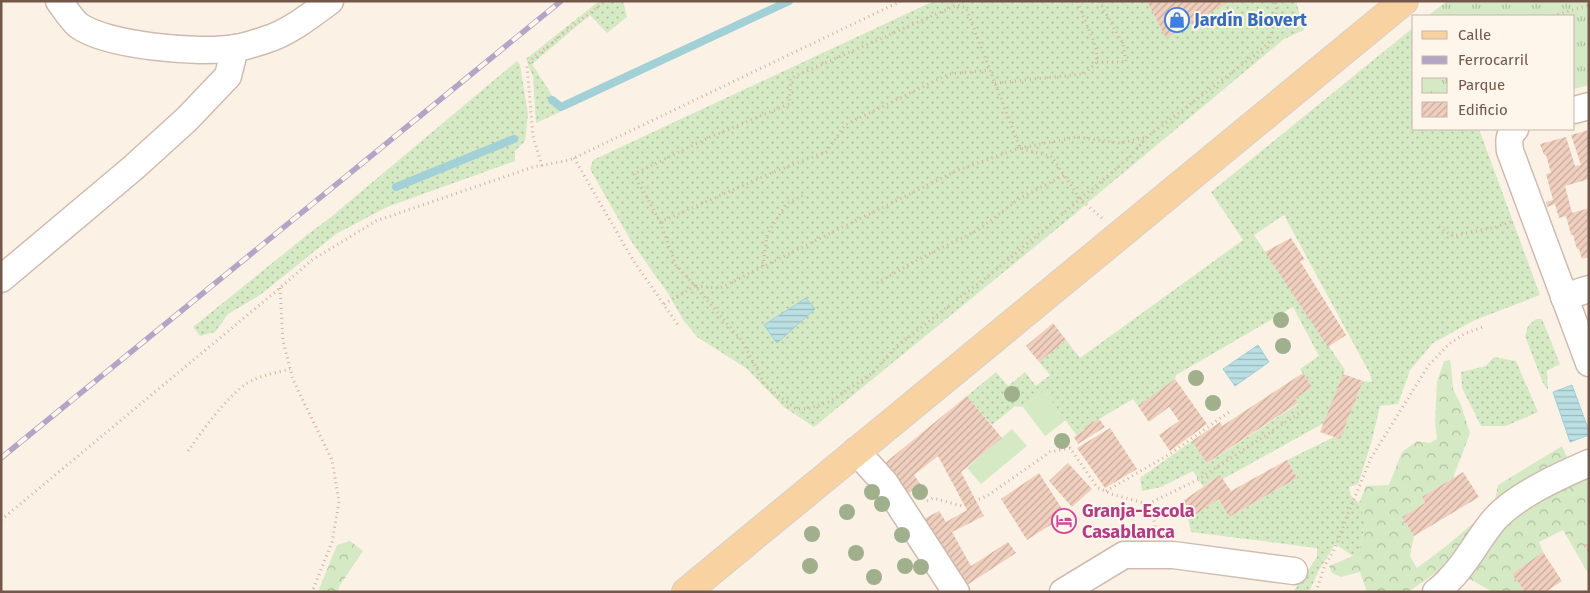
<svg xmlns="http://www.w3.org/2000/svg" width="1590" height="593" font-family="'Fira Sans',sans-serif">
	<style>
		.grass { fill: url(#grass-dots) }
		.forest { fill: url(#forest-crowns) }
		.park { fill: url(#park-tufts) }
		.pitch { fill: #d5e9c4 }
		.water { fill: url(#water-rules); stroke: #a1d0d6 }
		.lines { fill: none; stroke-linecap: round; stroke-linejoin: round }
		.stream { stroke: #a1d0d6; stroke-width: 8 }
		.building { fill: url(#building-hatch) }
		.minor-casing { stroke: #cfbbaf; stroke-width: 29 }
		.major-casing { stroke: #d8d0cd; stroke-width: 30 }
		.path { stroke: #d5b2a1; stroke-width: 3; stroke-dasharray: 1 4; stroke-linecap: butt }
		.minor { stroke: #fff; stroke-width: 26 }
		.major { stroke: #f8d2a0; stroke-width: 28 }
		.rail-casing { stroke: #b4a4c5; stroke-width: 5.5 }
		.rail { stroke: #fef6eb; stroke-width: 4; stroke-dasharray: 11; stroke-linecap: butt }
		.tree { fill: #a0af8c }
		.labels { text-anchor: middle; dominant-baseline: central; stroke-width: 4; stroke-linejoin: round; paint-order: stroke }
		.shop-label { font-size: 18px; font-weight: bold; fill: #366cbe; stroke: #fef6eb; text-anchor: start }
		.hotel-label { font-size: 18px; font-weight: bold; fill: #b23c85; stroke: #fef6eb; text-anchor: start }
	</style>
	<defs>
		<pattern id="grass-dots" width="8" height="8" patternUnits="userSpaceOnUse" patternTransform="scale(1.25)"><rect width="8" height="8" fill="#d5e9c4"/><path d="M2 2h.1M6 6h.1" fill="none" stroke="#b1c0a1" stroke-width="1.8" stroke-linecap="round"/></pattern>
		<pattern id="forest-crowns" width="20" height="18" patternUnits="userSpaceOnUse" patternTransform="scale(1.25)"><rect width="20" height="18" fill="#d5e9c4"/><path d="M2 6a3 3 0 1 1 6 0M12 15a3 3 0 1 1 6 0" fill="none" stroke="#b1c0a1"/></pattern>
		<pattern id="park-tufts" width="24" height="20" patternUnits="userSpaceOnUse" patternTransform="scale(1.25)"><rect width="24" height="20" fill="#d5e9c4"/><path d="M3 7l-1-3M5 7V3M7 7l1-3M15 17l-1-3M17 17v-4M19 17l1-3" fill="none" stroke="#b1c0a1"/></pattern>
		<pattern id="water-rules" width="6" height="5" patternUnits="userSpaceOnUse" patternTransform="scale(1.25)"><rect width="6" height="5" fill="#bae0e4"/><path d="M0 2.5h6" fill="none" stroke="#9cb8bb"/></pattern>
		<pattern id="building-hatch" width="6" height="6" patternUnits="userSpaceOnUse" patternTransform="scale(1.25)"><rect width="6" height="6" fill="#f0cfbe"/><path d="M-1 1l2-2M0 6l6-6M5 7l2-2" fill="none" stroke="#c7ab9c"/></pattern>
	</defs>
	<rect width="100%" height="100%" fill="#fbf2e5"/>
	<g class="grass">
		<path d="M599 1H623L627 17 607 33 590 15 532 64 562 111 536 123 533 77 526 59Z"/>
		<path d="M934 1H1296L1304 30 1284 39 1086 204 1075 214 814 427 784 407 746 368 697 337 684 321 667 292 631 241 590 169 593 160Z"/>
		<path d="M1414 27V129H1479L1540 295 1475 320 1433 343 1410 370 1398 404 1380 406 1371 444 1358 484 1349 487 1351 496 1359 503 1365 519 1361 545 1353 556 1335 544 1318 572 1309 592H1293L1317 557V547L1316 548 1191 532 1188 519 1219 499 1229 517 1297 478 1287 460 1334 437 1340 439 1363 381 1372 382 1370 374 1284 215 1254 235 1345 370 1324 423 1223 479 1220 475 1203 486 1193 471 1161 487 1142 491 1140 478 1192 441 1208 463 1298 404 1295 399 1312 387 1300 369 1319 356 1293 307 1176 375 1175 379 1138 406 1133 399 1084 428 1085 430 1077 436 1044 391 1023 407 1015 406 992 425 967 396 996 372 1008 386 1025 372 1036 386 1050 375 1039 362 1066 340 1080 358 1243 240 1211 192Z"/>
		<path d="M517 61 520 65 528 114 525 141 515 151V161L387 207 336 234 260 295 228 314 215 332 200 336 193 327 307 235 331 217Z"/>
		<path d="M1536 319H1542L1560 364 1547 371 1548 390 1543 383 1525 336 1528 326Z"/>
		<path d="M1494 357 1516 361 1538 412 1506 426H1481L1462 388 1461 372 1486 366Z"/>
	</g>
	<g class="forest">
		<path d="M1450 360 1451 365 1453 389 1461 405 1470 433 1453 478 1422 497 1425 503 1402 517 1414 536 1410 556 1417 568 1449 544 1480 517 1495 500 1498 485 1562 446 1568 459 1466 545 1437 572 1408 592H1367L1360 572 1341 577 1332 573 1329 566 1353 556 1361 545 1365 519 1359 503 1366 486 1389 485 1402 452 1417 441 1430 443 1437 439 1435 421 1437 382 1444 361Z"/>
		<path d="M1589 469V575L1563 530 1539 542 1543 552 1512 574 1525 592H1493L1468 578 1511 517Z"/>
		<path d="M350 541 363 551 340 585 337 592H318L337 545Z"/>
	</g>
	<path class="park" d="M1447 1H1589V85L1574 89V16H1430L1429 15Z"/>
	<g class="pitch">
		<path d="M1044 391 1066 420 1045 436 1023 407Z"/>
		<path d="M1012 429 1027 446 981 484 967 468Z"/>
	</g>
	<g class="water">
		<path d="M806 298 815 309 777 343 764 325Z"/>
		<path d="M1258 345 1269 362 1235 386 1223 369Z"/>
		<path d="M1572 385 1589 431V435L1570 442 1553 392Z"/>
	</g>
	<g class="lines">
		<g class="stream">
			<path d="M552 100 561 107 789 1"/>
			<path d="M396 187 514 139"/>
		</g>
	</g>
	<g class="building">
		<path d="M1147 1H1230L1166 38Z"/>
		<path d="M1589 130V179L1565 186 1572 213 1589 208V257L1582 259 1579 249H1577L1573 235H1571L1566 216 1559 218 1555 204 1547 207 1546 202 1553 200 1546 174 1551 173 1546 155H1544L1540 144 1566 137 1575 166 1581 165 1571 135Z"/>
		<path d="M1291 238 1305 260 1300 261 1346 335 1328 347 1265 252Z"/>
		<path d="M1053 323 1066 340 1039 362 1026 346Z"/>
		<path d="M1303 373 1312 387 1295 399 1298 403 1207 463 1192 441 1220 422 1222 426Z"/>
		<path d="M1343 374 1363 381 1340 439 1320 432Z"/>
		<path d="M1175 379 1207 424 1170 451 1159 435 1179 421 1169 407 1149 422 1138 406Z"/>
		<path d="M967 396 1002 438 961 472 984 516 952 532 971 566 1008 542 1016 553 961 589 920 521 939 511 946 522 967 510 938 456 914 475 921 485 905 495 885 463Z"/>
		<path d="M1099 419 1105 427 1078 444 1074 437 1085 430 1083 428Z"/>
		<path d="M1110 428 1137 469 1105 488 1077 448Z"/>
		<path d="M1287 460 1297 478 1229 517 1219 499 1193 516 1183 501 1220 475 1231 491Z"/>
		<path d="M1068 463 1092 489 1072 507 1049 481Z"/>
		<path d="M1463 472 1479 497 1414 536 1402 517 1425 503 1422 497Z"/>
		<path d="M1039 473 1066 515 1027 540 1001 499Z"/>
		<path d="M1589 543V554L1584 545Z"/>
		<path d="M1543 552 1562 581 1546 592H1525L1512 574Z"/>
	</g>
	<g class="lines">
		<defs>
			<g id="minor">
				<path d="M59 1C65 9 71 19 78 25 106 46 200 54 235 48 245 47 255 43 265 40 288 33 310 16 330 1"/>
				<path d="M1574 110 1589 106"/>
				<path d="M1515 129C1508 136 1509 142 1510 151L1589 363"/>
				<path d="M1 279 133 168 187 119 228 76 235 48"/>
				<path d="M1564 297 1589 289"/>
				<path d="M856 451 885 483 956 592"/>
				<path d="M1063 592 1124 555H1173L1294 571"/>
				<path d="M1436 592C1441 588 1446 584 1450 579 1467 562 1478 539 1494 520 1515 496 1559 476 1589 463"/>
			</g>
			<path id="major" d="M686 592 1404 1"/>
		</defs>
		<use href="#minor" class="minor-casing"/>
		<use href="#major" class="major-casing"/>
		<g class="path">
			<path d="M1553 16 1589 5"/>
			<path d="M1097 62H1126L1123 44 1099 1"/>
			<path d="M995 83 1084 74 1097 62 1096 47 1077 1"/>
			<path d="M574 158 633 260 678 325"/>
			<path d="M542 166 533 136 527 66 533 58 605 1"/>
			<path d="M1102 218 1080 199 1052 157 1020 148 966 8 957 5 791 78 789 104 708 138 634 174 660 222 676 265 695 286 720 288 958 170 1020 148 1077 137 1120 143 1147 137"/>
			<path d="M660 222 776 171 826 152 845 125 949 74 990 70"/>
			<path d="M1439 227 1453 236 1496 227 1511 222"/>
			<path d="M763 266 767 235 786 204 804 195"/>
			<path d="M877 283 919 259 978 230 1019 199 1064 175"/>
			<path d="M280 288 283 341 293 380 332 460 339 502 332 542 312 592"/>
			<path d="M664 304 695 286 742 341 765 385 796 409H806L829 402 871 374 897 346 997 269 1129 158 1147 137 1255 55 1269 42 1277 11 1275 1"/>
			<path d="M188 451C203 430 222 403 243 386 256 376 275 373 290 369"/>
			<path d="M1106 491 1170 454 1229 412"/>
			<path d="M927 501 933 498 962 506 987 496 1050 452 1070 448 1097 487 1111 494 1148 504 1155 524V532"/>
			<path d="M1148 504 1199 479 1310 406"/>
			<path d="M1 520 280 288 312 260 376 221 533 167 570 160 901 1"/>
			<path d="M1316 592 1325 565 1335 548 1349 511 1371 458 1428 366 1449 344 1464 334 1485 326"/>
		</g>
		<use href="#minor" class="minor"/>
		<use href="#major" class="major"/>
		<defs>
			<path id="rail" d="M1 458 561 1"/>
		</defs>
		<use href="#rail" class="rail-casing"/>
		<use href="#rail" class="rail"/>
	</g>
	<g class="tree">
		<circle cx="1281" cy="320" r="8"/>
		<circle cx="1283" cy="346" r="8"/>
		<circle cx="1196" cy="378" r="8"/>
		<circle cx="1012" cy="394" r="8"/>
		<circle cx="1213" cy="403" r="8"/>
		<circle cx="1062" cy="441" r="8"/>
		<circle cx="872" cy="492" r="8"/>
		<circle cx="920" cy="492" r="8"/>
		<circle cx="882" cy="504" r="8"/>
		<circle cx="847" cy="512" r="8"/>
		<circle cx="812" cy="534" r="8"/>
		<circle cx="902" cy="535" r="8"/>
		<circle cx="856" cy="553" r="8"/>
		<circle cx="810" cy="566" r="8"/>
		<circle cx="905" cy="566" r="8"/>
		<circle cx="921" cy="567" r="8"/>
		<circle cx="874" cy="577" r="8"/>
	</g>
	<defs>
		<symbol id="shop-ring" viewBox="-11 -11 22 22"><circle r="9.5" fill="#fef6eb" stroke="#3f7fe0" stroke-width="1.5"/><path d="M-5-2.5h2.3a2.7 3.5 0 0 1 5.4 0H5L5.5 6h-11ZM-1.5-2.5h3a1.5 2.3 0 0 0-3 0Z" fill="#3f7fe0"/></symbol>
		<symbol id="hotel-ring" viewBox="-11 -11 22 22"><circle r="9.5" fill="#fef6eb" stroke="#d1479c" stroke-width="1.5"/><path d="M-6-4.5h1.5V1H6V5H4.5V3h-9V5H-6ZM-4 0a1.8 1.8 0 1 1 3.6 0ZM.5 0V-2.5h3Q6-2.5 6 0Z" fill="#d1479c"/></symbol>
	</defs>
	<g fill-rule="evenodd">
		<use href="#shop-ring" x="1163" y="6" width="28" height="28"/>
		<use href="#hotel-ring" x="1050" y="507" width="28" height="28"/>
	</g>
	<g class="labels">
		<g class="shop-label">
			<text x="1194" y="20">Jardín Biovert</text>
		</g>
		<g class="hotel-label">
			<text x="1082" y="511">Granja-Escola<tspan x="1082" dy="21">Casablanca</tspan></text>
		</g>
	</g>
	<rect width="1590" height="593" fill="none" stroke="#73574b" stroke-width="5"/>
	<rect x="1412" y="15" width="162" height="115" fill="#fef6eb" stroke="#c6b6ab"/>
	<rect x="1422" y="31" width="25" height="8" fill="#f8d2a0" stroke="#c6b6ab"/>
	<text x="1458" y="40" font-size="15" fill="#73574b">Calle</text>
	<rect x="1422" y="56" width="25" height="8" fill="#b4a4c5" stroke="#c6b6ab"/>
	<text x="1458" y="65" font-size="15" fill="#73574b">Ferrocarril</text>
	<rect x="1422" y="78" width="25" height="15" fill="url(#park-tufts)" stroke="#c6b6ab"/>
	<text x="1458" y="90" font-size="15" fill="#73574b">Parque</text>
	<rect x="1422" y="102" width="25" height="15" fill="url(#building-hatch)" stroke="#c6b6ab"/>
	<text x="1458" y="115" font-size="15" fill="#73574b">Edificio</text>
</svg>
